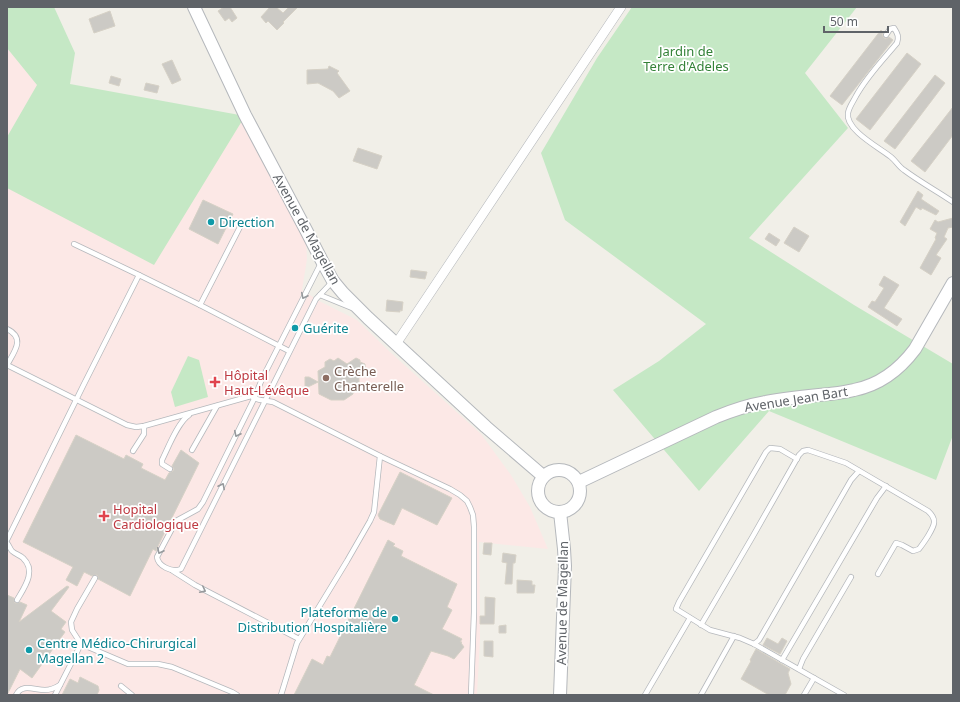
<svg xmlns="http://www.w3.org/2000/svg" width="960" height="702" font-family="'Noto Sans',sans-serif">
	<style>
		.medical { fill: #fce8e6 }
		.green { fill: #c5e8c5 }
		.building { fill: #cccac5; stroke: #d6d1c6 }
		.lines { fill: none; stroke-linecap: round; stroke-linejoin: round }
		.service-casing { stroke: #b5b8bc; stroke-width: 6 }
		.minor-casing { stroke: #b5b8bc; stroke-width: 10 }
		.tertiary-casing { stroke: #b5b8bc; stroke-width: 14 }
		.service { stroke: #fff; stroke-width: 4.5 }
		.minor { stroke: #fff; stroke-width: 9 }
		.tertiary { stroke: #fff; stroke-width: 12 }
		.oneway { stroke: #979a9d }
		.culture-dot { fill: #0f9aa8; stroke: #fff; stroke-width: 1.5 }
		.education-dot { fill: #8d6e63; stroke: #fff; stroke-width: 1.5 }
		.health-dot { fill: #e0444e; stroke: #fff; stroke-width: 1.5 }
		.labels { text-anchor: middle; dominant-baseline: central; stroke-width: 3.5; stroke-linejoin: round; paint-order: stroke }
		.park-label { font-size: 13px; fill: #348238; stroke: #fff }
		.culture-label { font-size: 13px; fill: #0d838f; stroke: #fff; text-anchor: start }
		.street-label { font-size: 13px; fill: #5f6368; stroke: #fff }
		.education-label { font-size: 13px; fill: #785e54; stroke: #fff; text-anchor: start }
		.health-label { font-size: 13px; fill: #be3a42; stroke: #fff; text-anchor: start }
	</style>
	<rect width="100%" height="100%" fill="#f1efe8"/>
	<path class="medical" d="M7 48 54 105 245 116 306 240 307 259 302 290 321 302 357 320 390 352 481 434 511 475 530 507 548 549 479 542 480 638 477 695H7Z"/>
	<g class="green">
		<path d="M7 7H54L75 53 70 84 245 116 154 265 7 188V137L37 85 7 48Z"/>
		<path d="M632 7H857L805 73 848 128 749 238 854 305 953 364V435L936 480 769 411 699 491 613 390 659 361 706 324 565 220 541 153 597 58Z"/>
		<path d="M188 356 199 360 208 397 175 407 171 392Z"/>
	</g>
	<g class="building">
		<path d="M224 7H230L237 18 232 22 229 18 225 21 218 11Z"/>
		<path d="M270 7H276L283 13 289 7H298L283 22 284 23 277 30 268 21 266 23 261 17Z"/>
		<path d="M110 11 115 26 94 33 89 19Z"/>
		<path d="M881 30 883 32 882 35 884 38 886 39 889 37 893 40 842 105 830 96Z"/>
		<path d="M907 53 921 64 870 130 856 119Z"/>
		<path d="M172 60 181 80 172 84 162 64Z"/>
		<path d="M329 66 339 71 337 73 350 91 339 98 333 91 318 83 307 84V70L328 69Z"/>
		<path d="M935 75 945 83 895 149 884 141Z"/>
		<path d="M111 76 121 79 119 86 109 83Z"/>
		<path d="M146 83 159 86 157 93 144 90Z"/>
		<path d="M953 107V135L925 172 911 161Z"/>
		<path d="M358 148 382 156 377 169 353 161Z"/>
		<path d="M918 191 923 195 921 199 939 211 936 215 922 208 921 210 916 207 905 226 900 222Z"/>
		<path d="M203 200 233 214 218 244 189 229Z"/>
		<path d="M953 218V227L948 228 944 237 947 239 936 255 941 258 931 275 920 268 936 239 935 238 937 233 930 229 935 220 938 222Z"/>
		<path d="M794 227 809 236 799 252 784 243Z"/>
		<path d="M769 233 780 240 776 246 765 239Z"/>
		<path d="M411 270 427 272 425 279 410 277Z"/>
		<path d="M884 276 899 285 884 308 902 319 897 326 868 307 872 301 875 302 884 288 879 285Z"/>
		<path d="M387 300 403 302 402 311 400 310V312L386 311Z"/>
		<path d="M338 358 347 364 356 358 360 360V362L365 364V373L359 377V385L353 389V394L344 400H331L319 394 318 371 325 367V362L330 359 334 361Z"/>
		<path d="M305 377H309L318 382 310 386 305 387Z"/>
		<path d="M76 435 124 459 126 455 143 464 141 468 165 480 169 473 173 471 174 469 172 466 181 450 199 463 157 548 156 551 153 549 130 596 98 579V576L97 575H94L92 576 84 572 77 586 66 580 73 567 23 542Z"/>
		<path d="M400 472 452 498 437 525 402 508 394 525 380 519 378 515Z"/>
		<path d="M388 540 395 544 393 546 403 551 401 556 457 584 447 607 452 610 442 629 462 639 460 642H462L461 643 464 647 454 659 448 656 431 651 414 685 434 695H294L312 659 323 665 327 656 330 657Z"/>
		<path d="M484 543H492L491 555 483 554Z"/>
		<path d="M503 553 516 555 515 563H513L512 584H505L507 563 502 562Z"/>
		<path d="M517 580 532 581V585H535L534 593H517Z"/>
		<path d="M67 586 69 587 51 611 66 622 61 629 65 632 32 678 20 669 7 695V595L14 598V601L15 603H18L20 602 27 605 19 622Z"/>
		<path d="M485 597 495 598 494 624H480V616H485Z"/>
		<path d="M506 625V633H499V626Z"/>
		<path d="M767 638 778 644 782 638 787 641 780 654 763 645Z"/>
		<path d="M484 641H493V657L484 656Z"/>
		<path d="M756 649 790 669 788 673 791 684 785 695H769L741 679 751 661 750 660Z"/>
		<path d="M80 677 98 686 99 690 97 695H62L70 679 78 683Z"/>
	</g>
	<g class="lines">
		<defs>
			<g id="service">
				<path d="M886 35 890 29 894 28C898 34 899 37 897 43 882 61 867 76 856 96 853 102 849 107 848 113 845 130 880 148 891 157 896 161 899 167 904 170 920 182 937 191 953 202"/>
				<path d="M74 244 93 253 139 275"/>
				<path d="M321 263 262 379 254 399 203 502 198 509 176 521 157 557C158 566 172 573 181 569L316 299 333 281"/>
				<path d="M320 295 352 308"/>
				<path d="M200 305 240 227"/>
				<path d="M7 329C26 338 14 352 7 365"/>
				<path d="M7 365 127 425 136 427 144 426 251 396C256 401 266 400 273 402L380 456 374 512 370 521 347 561 297 643 281 695"/>
				<path d="M192 450 217 406"/>
				<path d="M133 451 144 434V426"/>
				<path d="M380 456 450 489 460 495 467 501 470 507 473 515 474 527V612L471 695"/>
				<path d="M797 459 780 449 770 448 766 452 679 602 676 609 710 630 740 638 754 644 844 695"/>
				<path d="M170 469 162 464V460C168 448 178 422 189 415"/>
				<path d="M7 540 83 386 139 275 200 305 289 351"/>
				<path d="M7 543C9 545 10 549 12 551 15 554 20 555 23 558 37 571 24 588 17 600"/>
				<path d="M173 571 195 585 299 639"/>
				<path d="M701 625 753 536 799 455 803 451 808 450 846 463 928 511C938 520 934 526 928 536 925 541 922 545 919 549L913 551 902 545 896 543 878 574"/>
				<path d="M81 644 72 630 71 622 77 609 95 578"/>
				<path d="M754 644 759 640 851 480 859 471"/>
				<path d="M782 660 877 498 886 486"/>
				<path d="M799 669 803 659 851 577"/>
				<path d="M121 686 132 695"/>
				<path d="M16 695C22 683 34 690 45 690 50 690 55 688 60 685"/>
				<path d="M55 695 81 644 128 664H158L172 667 232 692 237 695"/>
				<path d="M645 695 690 618"/>
				<path d="M701 695 734 636"/>
				<path d="M804 695 814 678"/>
			</g>
			<path id="minor" d="M396 344 621 7"/>
			<g id="tertiary">
				<path d="M194 7 245 115 306 230 322 261 333 281 343 293 368 318 486 427 543 476"/>
				<circle cx="559" cy="491" r="21"/>
				<path d="M579 482 716 417C733 410 748 405 766 402 787 398 808 396 829 394 837 393 846 392 854 390 879 385 900 369 915 349L953 283"/>
				<path d="M560 695 565 566 564 549 560 512"/>
			</g>
		</defs>
		<use href="#service" class="service-casing"/>
		<use href="#minor" class="minor-casing"/>
		<use href="#tertiary" class="tertiary-casing"/>
		<use href="#service" class="service"/>
		<use href="#minor" class="minor"/>
		<use href="#tertiary" class="tertiary"/>
	</g>
	<defs><path id="oneway-chevron" d="M-2-3.5L2.5 0L-2 3.5" fill="none" stroke-width="1.6" stroke-linecap="round" stroke-linejoin="round"/></defs>
	<g class="oneway">
		<use href="#oneway-chevron" transform="translate(304 296) rotate(117)"/>
		<use href="#oneway-chevron" transform="translate(237 434) rotate(116)"/>
		<use href="#oneway-chevron" transform="translate(222 486) rotate(-63)"/>
		<use href="#oneway-chevron" transform="translate(160 551) rotate(116)"/>
		<use href="#oneway-chevron" transform="translate(203 590) rotate(27)"/>
	</g>
	<g class="culture-dot">
		<circle cx="211" cy="222" r="4"/>
		<circle cx="295" cy="328" r="4"/>
		<circle cx="395" cy="619" r="4"/>
		<circle cx="29" cy="650" r="4"/>
	</g>
	<circle class="education-dot" cx="326" cy="378" r="4"/>
	<g class="health-dot">
		<path d="M213 376h4v4h4v4h-4v4h-4v-4h-4v-4h4z"/>
		<path d="M102 510h4v4h4v4h-4v4h-4v-4h-4v-4h4z"/>
	</g>
	<g class="labels">
		<g class="park-label">
			<text x="686" y="51">Jardin de<tspan x="686" dy="15">Terre d'Adeles</tspan></text>
		</g>
		<g class="culture-label">
			<text x="219" y="222">Direction</text>
			<text x="303" y="328">Guérite</text>
			<text x="387" y="612" text-anchor="end">Plateforme de<tspan x="387" dy="15">Distribution Hospitalière</tspan></text>
			<text x="37" y="643">Centre Médico-Chirurgical<tspan x="37" dy="15">Magellan 2</tspan></text>
		</g>
		<g class="street-label">
			<text transform="translate(307 229) rotate(61)">Avenue de Magellan</text>
			<text transform="translate(796 399) rotate(-9)">Avenue Jean Bart</text>
			<text transform="translate(562 603) rotate(-89)">Avenue de Magellan</text>
		</g>
		<g class="education-label">
			<text x="334" y="371">Crèche<tspan x="334" dy="15">Chanterelle</tspan></text>
		</g>
		<g class="health-label">
			<text x="224" y="375">Hôpital<tspan x="224" dy="15">Haut-Lévêque</tspan></text>
			<text x="113" y="509">Hopital<tspan x="113" dy="15">Cardiologique</tspan></text>
		</g>
	</g>
	<rect width="960" height="702" fill="none" stroke="#5f6368" stroke-width="16"/>
	<path d="M824 26v6h64v-6" fill="none" stroke="#5f6368" stroke-width="2"/>
	<text x="830" y="26" font-size="12" fill="#5f6368" stroke="#ffffff" stroke-width="3" paint-order="stroke">50 m</text>
</svg>
